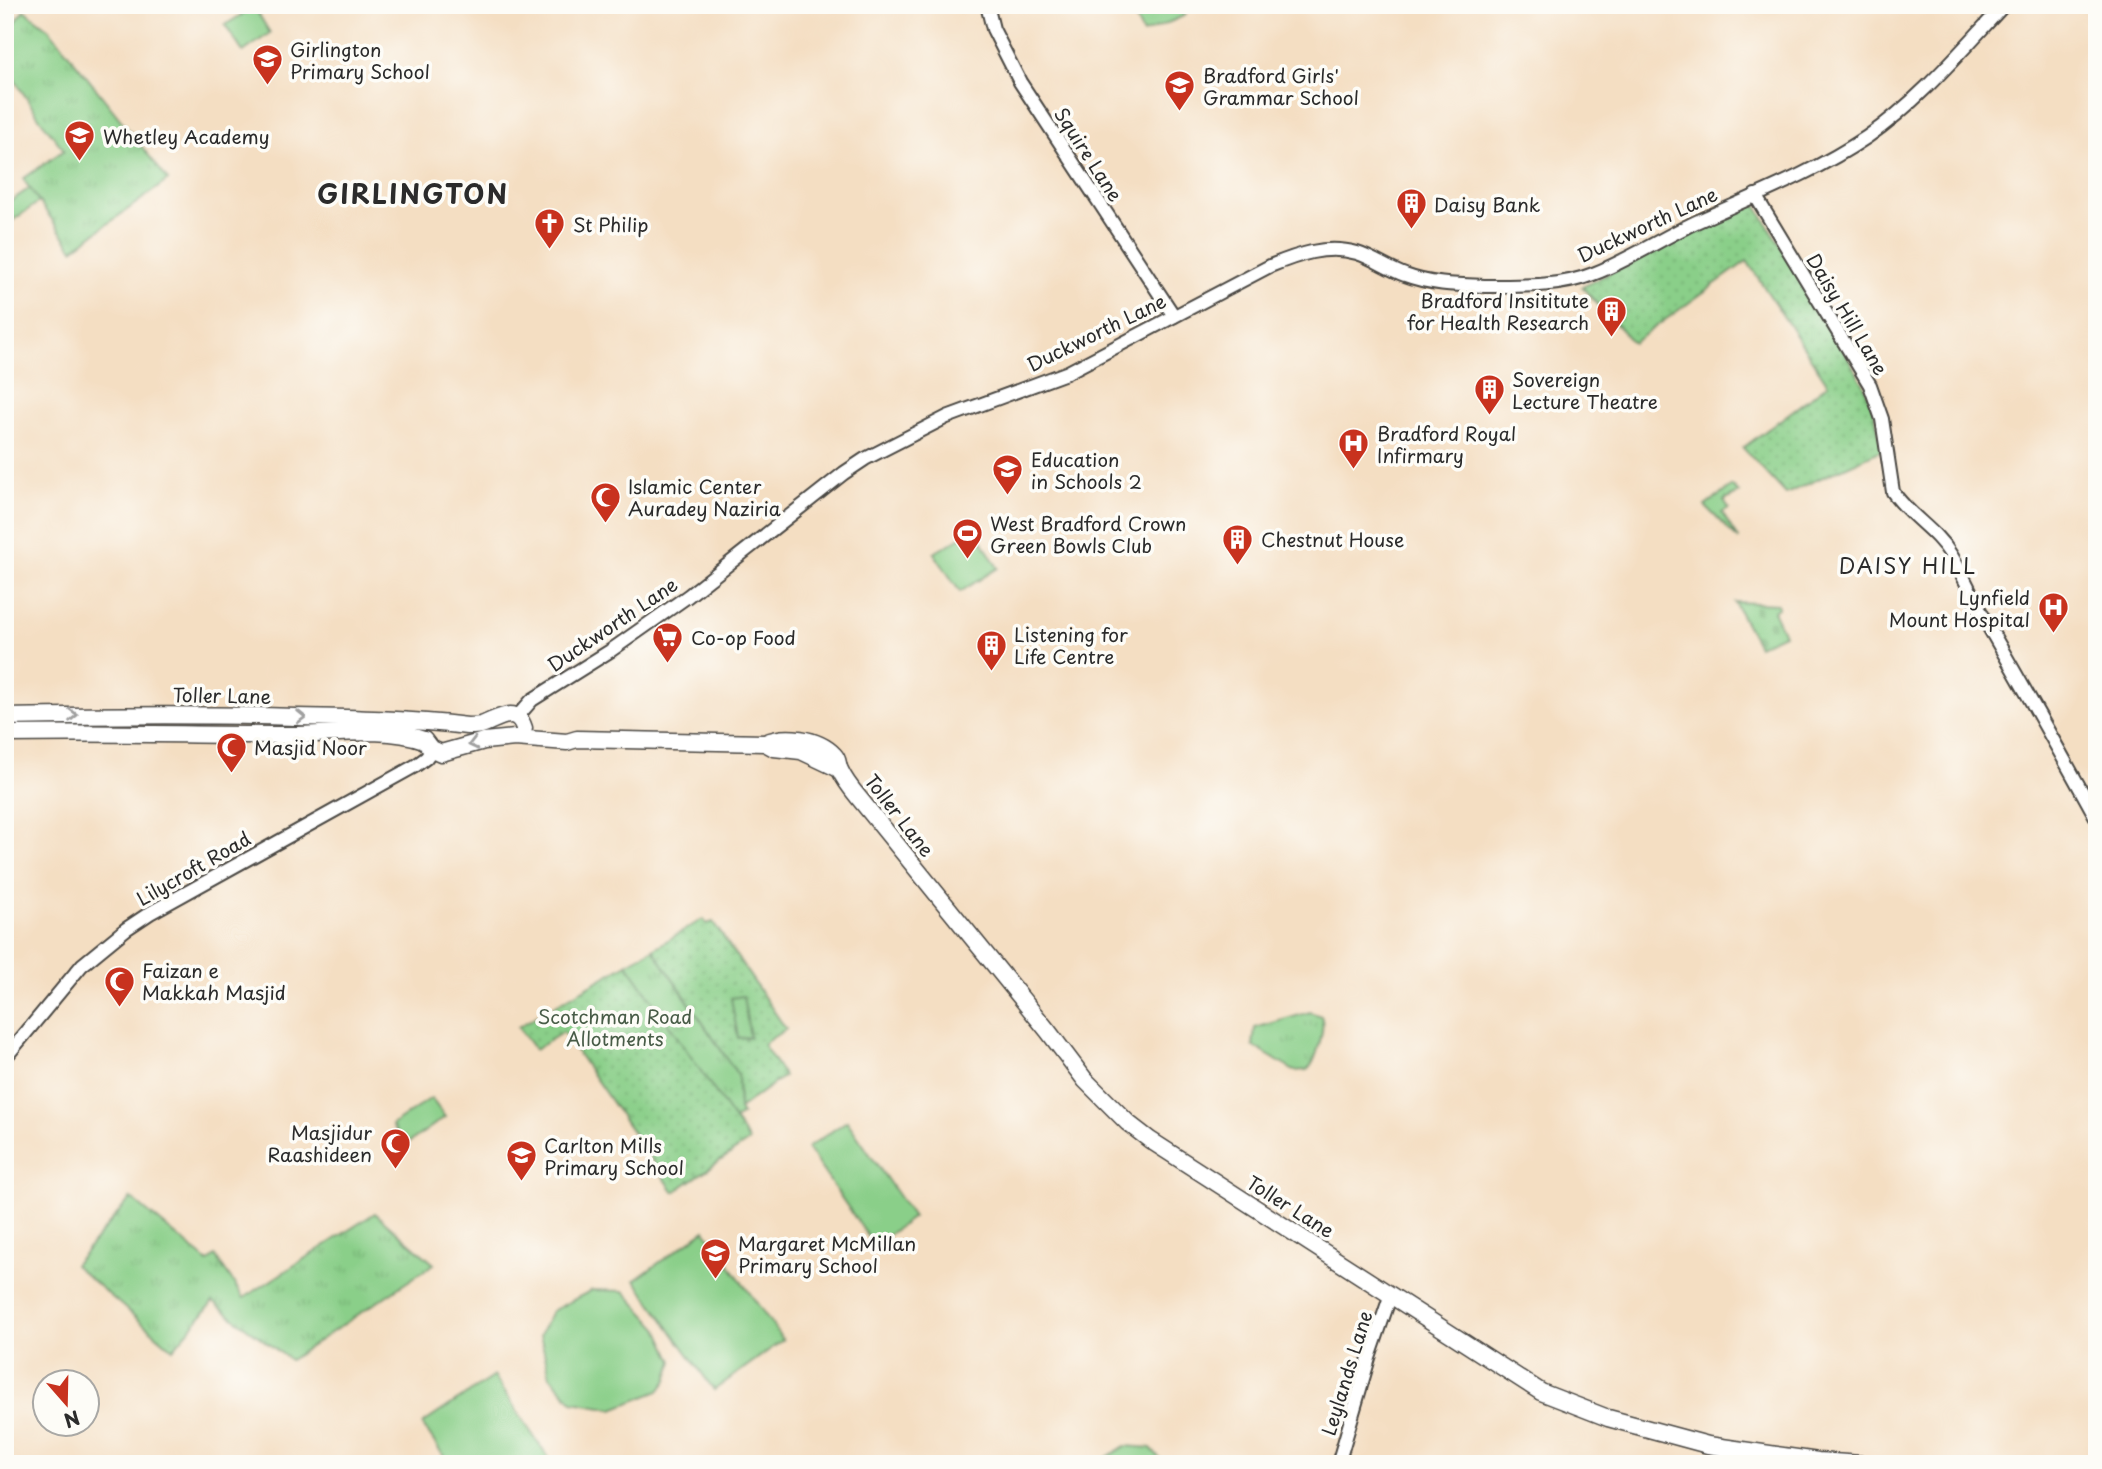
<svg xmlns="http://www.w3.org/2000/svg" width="2102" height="1469" font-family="'Playpen Sans',sans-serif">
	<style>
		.grass { fill: url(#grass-tufts); stroke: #5a7d5a; stroke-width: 2 }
		.cemetery { fill: url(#cemetery-stones); stroke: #5a7d5a; stroke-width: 2 }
		.park { fill: url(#park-dots); stroke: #5a7d5a; stroke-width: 2 }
		.pitch { fill: #8acf89; stroke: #5a7d5a; stroke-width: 2 }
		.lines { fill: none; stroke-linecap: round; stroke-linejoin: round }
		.minor-casing { stroke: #494642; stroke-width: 16 }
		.major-casing { stroke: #494642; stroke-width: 19 }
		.minor { stroke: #fff; stroke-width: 12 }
		.major { stroke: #fff; stroke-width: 16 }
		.oneway { stroke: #a0a0a0 }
		.labels { text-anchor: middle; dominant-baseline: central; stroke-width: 7; stroke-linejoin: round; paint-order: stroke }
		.poi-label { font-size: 19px; fill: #2b2b2b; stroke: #fdfcf7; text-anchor: start }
		.street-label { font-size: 19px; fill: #2b2b2b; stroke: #fdfcf7 }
		.park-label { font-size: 19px; fill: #485c47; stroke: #fdfcf7 }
		.neighbourhood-label { font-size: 21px; letter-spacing: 2px; fill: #2b2b2b; stroke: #fdfcf7 }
		.district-label { font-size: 26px; font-weight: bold; letter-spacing: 2px; fill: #2b2b2b; stroke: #fdfcf7 }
	</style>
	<defs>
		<pattern id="grass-tufts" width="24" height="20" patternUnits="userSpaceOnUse" patternTransform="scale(1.75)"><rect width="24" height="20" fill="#8acf89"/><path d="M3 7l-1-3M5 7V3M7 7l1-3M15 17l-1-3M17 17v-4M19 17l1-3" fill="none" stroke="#77b276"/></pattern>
		<pattern id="cemetery-stones" width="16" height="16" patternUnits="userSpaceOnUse" patternTransform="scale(1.75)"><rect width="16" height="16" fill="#8acf89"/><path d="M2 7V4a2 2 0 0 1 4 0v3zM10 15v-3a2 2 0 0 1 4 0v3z" fill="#77b276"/></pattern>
		<pattern id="park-dots" width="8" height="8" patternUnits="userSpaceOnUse" patternTransform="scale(1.75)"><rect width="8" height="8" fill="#8acf89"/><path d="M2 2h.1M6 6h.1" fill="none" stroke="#77b276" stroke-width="1.8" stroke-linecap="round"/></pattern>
	</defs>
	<rect width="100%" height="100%" fill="#fdfcf7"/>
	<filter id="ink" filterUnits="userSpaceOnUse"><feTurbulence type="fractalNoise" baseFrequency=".0143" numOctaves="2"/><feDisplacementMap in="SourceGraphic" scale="14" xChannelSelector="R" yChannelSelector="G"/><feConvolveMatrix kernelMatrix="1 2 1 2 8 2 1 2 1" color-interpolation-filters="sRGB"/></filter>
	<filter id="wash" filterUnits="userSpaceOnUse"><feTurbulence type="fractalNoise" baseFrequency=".00686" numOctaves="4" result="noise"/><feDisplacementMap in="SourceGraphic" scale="28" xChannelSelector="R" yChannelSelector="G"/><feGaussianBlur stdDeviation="1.57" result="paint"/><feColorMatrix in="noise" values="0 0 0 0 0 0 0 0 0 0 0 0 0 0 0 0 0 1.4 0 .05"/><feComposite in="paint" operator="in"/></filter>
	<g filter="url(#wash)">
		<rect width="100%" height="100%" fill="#f4dec2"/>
		<g class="grass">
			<path d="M24 10 49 29 168 180 73 249 23 179 64 150 40 119 5 65V38Z"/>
			<path d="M1732 486 1739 493 1724 501 1729 509 1722 513 1739 540 1705 506Z"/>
			<path d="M653 949 738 1075 739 1109 742 1114 734 1120 627 964Z"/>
			<path d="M1310 1012 1321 1016C1326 1026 1316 1064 1307 1070L1294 1071 1253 1046 1255 1028Z"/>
			<path d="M131 1198 208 1262 215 1256 244 1298 375 1213 434 1264 290 1360 213 1302 173 1349 74 1265Z"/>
		</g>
		<path class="cemetery" d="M1734 602 1778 604V608L1773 611 1784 634 1758 646Z"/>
		<g class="park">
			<path d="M1753 200 1863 383 1875 415 1882 450 1786 494 1743 448 1828 384 1747 261 1633 343 1582 287Z"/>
			<path d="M703 919 707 924 713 922 786 1029 763 1044 784 1076 739 1109 738 1075 653 949Z"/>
			<path d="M627 964 749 1141 674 1192 563 1032 535 1050 518 1027Z"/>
		</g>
		<g class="pitch">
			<path d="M1129 5H1182L1186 15 1143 34Z"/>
			<path d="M251 9 256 10 270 33 243 52 225 25Z"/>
			<path d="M30 188 39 202 9 223 5 217V205Z"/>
			<path d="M975 529 998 568 960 592 934 553Z"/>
			<path d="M743 996 750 1037 738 1038 731 998Z"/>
			<path d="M431 1098 445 1117 404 1146 392 1125Z"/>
			<path d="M847 1121 913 1217 874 1245 807 1148Z"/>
			<path d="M705 1230 783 1340 714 1390 635 1280Z"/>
			<path d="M592 1290 624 1291 658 1328 673 1361 667 1380 659 1391 613 1409 573 1402 550 1376 540 1335 552 1311Z"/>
			<path d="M494 1376 552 1464H449L422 1424Z"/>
			<path d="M1125 1446 1151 1448 1165 1464H1096Z"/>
		</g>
	</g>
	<g filter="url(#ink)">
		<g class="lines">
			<defs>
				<g id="minor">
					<path d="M987 5 993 29 1020 82 1174 316"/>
					<path d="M1755 195 1870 385 1882 419 1893 492C1909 516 1936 530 1951 555 1967 581 1978 610 1994 636 2029 697 2063 757 2097 819"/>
					<path d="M517 717 532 700 610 651 688 596 844 473 865 459 947 417 1066 373 1270 266C1297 255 1326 244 1357 253 1373 258 1388 269 1405 275 1431 285 1461 285 1488 286 1522 286 1561 287 1593 274 1627 261 1659 240 1692 224 1751 197 1812 174 1867 137 1919 101 1961 51 2004 5"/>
					<path d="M5 1058 82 965 126 929 150 913 415 766 426 758 432 750"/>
					<path d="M1338 1464 1369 1358 1391 1294"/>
				</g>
				<g id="major">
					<path d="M5 717C102 715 198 714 295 717 352 718 410 719 467 726 473 726 479 726 484 724 499 718 517 705 524 728"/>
					<path d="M5 734C100 732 195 735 290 735 332 735 384 726 424 740L430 748 441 753 484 741 515 738 567 742 577 739 765 743 774 748 801 751 839 769"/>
					<path d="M765 743C784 734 818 738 834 755 839 760 837 764 840 770 845 782 855 793 863 803L1048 1031 1085 1080 1128 1123 1150 1140 1541 1392 1608 1418 1708 1445 1818 1461 1861 1464"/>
				</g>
			</defs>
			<use href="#minor" class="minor-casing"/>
			<use href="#major" class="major-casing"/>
			<use href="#minor" class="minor"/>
			<use href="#major" class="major"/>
		</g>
		<defs><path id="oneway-chevron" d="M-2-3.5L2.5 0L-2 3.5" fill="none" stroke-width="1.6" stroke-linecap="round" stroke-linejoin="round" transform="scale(1.75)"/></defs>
		<g class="oneway">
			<use href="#oneway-chevron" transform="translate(73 715) rotate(-1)"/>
			<use href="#oneway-chevron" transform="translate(301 717) rotate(1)"/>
			<use href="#oneway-chevron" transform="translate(473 744) rotate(166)"/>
		</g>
	</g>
	<defs>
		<symbol id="school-pin" viewBox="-11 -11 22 30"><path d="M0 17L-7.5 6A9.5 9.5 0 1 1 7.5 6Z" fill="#c8321e" stroke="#fdfcf7"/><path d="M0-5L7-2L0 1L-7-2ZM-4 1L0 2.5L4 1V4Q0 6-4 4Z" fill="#fff"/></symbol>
		<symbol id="building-pin" viewBox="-11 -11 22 30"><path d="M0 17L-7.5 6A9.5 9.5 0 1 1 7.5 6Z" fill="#c8321e" stroke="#fdfcf7"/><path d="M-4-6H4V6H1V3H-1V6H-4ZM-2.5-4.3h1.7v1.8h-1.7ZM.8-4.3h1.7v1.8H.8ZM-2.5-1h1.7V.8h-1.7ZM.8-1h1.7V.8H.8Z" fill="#fff"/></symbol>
		<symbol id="church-pin" viewBox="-11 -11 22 30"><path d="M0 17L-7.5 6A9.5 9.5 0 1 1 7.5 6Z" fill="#c8321e" stroke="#fdfcf7"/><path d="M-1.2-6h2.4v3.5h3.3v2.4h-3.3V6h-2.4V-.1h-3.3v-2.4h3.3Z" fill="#fff"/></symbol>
		<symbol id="hospital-pin" viewBox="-11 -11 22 30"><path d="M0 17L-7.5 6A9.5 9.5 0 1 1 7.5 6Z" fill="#c8321e" stroke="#fdfcf7"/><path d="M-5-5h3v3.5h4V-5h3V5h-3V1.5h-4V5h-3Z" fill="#fff"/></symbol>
		<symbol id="mosque-pin" viewBox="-11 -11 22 30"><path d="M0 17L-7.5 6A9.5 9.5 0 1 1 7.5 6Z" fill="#c8321e" stroke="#fdfcf7"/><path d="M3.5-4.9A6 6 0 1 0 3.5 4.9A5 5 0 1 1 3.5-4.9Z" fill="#fff"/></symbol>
		<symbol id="stadium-pin" viewBox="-11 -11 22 30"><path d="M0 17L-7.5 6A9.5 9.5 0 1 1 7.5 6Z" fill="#c8321e" stroke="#fdfcf7"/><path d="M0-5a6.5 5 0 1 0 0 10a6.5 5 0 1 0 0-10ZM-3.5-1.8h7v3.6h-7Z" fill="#fff"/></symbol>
		<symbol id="supermarket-pin" viewBox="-11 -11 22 30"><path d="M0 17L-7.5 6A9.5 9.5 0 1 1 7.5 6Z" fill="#c8321e" stroke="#fdfcf7"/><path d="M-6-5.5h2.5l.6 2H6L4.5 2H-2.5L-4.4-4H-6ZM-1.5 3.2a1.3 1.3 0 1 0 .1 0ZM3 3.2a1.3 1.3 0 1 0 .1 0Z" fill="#fff"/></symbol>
	</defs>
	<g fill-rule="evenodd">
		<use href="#school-pin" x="250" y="42" width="35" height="47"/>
		<use href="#school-pin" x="1162" y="68" width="35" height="47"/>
		<use href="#school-pin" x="62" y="118" width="35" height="47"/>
		<use href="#building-pin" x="1394" y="186" width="35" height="47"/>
		<use href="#church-pin" x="532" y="206" width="35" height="47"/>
		<use href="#building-pin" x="1594" y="294" width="35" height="47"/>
		<use href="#building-pin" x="1472" y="372" width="35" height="47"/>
		<use href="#hospital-pin" x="1336" y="426" width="35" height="47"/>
		<use href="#school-pin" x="990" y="452" width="35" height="47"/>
		<use href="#mosque-pin" x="588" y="480" width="35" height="47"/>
		<use href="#stadium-pin" x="950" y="516" width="35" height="47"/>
		<use href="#building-pin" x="1220" y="522" width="35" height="47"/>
		<use href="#hospital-pin" x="2036" y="590" width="35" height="47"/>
		<use href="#supermarket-pin" x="650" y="620" width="35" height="47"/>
		<use href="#building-pin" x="974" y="628" width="35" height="47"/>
		<use href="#mosque-pin" x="214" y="730" width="35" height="47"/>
		<use href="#mosque-pin" x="102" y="964" width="35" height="47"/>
		<use href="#mosque-pin" x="378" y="1126" width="35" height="47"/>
		<use href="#school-pin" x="504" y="1138" width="35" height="47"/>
		<use href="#school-pin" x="698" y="1236" width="35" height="47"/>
	</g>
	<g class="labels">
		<g class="poi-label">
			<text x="290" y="49">Girlington<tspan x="290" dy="22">Primary School</tspan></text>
			<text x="1203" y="75">Bradford Girls'<tspan x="1203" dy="22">Grammar School</tspan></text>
			<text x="103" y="136">Whetley Academy</text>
			<text x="1434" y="204">Daisy Bank</text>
			<text x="573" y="224">St Philip</text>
			<text x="1589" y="300" text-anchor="end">Bradford Insititute<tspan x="1589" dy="22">for Health Research</tspan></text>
			<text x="1512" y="379">Sovereign<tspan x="1512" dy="22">Lecture Theatre</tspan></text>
			<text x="1377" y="433">Bradford Royal<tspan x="1377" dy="22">Infirmary</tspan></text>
			<text x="1031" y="459">Education<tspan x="1031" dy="22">in Schools 2</tspan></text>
			<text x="628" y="486">Islamic Center<tspan x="628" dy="22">Auradey Naziria</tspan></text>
			<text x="990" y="523">West Bradford Crown<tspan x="990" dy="22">Green Bowls Club</tspan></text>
			<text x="1261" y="539">Chestnut House</text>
			<text x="2030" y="597" text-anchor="end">Lynfield<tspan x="2030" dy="22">Mount Hospital</tspan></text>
			<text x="1014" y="634">Listening for<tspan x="1014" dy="22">Life Centre</tspan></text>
			<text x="691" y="637">Co-op Food</text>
			<text x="254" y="747">Masjid Noor</text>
			<text x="142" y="970">Faizan e<tspan x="142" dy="22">Makkah Masjid</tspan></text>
			<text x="372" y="1132" text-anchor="end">Masjidur<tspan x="372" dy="22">Raashideen</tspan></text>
			<text x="544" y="1145">Carlton Mills<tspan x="544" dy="22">Primary School</tspan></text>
			<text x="738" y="1243">Margaret McMillan<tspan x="738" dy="22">Primary School</tspan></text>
		</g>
		<g class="street-label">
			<text transform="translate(1089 154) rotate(57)">Squire Lane</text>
			<text transform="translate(1647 224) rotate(-25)">Duckworth Lane</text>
			<text transform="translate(1848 314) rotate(59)">Daisy Hill Lane</text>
			<text transform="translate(1096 332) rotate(-26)">Duckworth Lane</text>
			<text transform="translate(612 624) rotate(-34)">Duckworth Lane</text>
			<text transform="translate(222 695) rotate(1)">Toller Lane</text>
			<text transform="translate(900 815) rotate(52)">Toller Lane</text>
			<text transform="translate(193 868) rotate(-30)">Lilycroft Road</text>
			<text transform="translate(1291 1206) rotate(32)">Toller Lane</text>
			<text transform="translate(1346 1373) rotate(-73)">Leylands Lane</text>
		</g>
		<g class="park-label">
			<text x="615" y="1016">Scotchman Road<tspan x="615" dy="22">Allotments</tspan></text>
		</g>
		<g class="neighbourhood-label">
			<text x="1908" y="565">DAISY HILL</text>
		</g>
		<g class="district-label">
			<text x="413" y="193">GIRLINGTON</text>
		</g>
	</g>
	<rect width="2102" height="1469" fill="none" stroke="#fdfcf7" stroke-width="28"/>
	<g transform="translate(66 1403) rotate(160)"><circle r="33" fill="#fdfcf7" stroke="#a9a8a5" stroke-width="2"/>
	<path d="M0-5L12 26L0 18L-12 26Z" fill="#c8321e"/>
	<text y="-10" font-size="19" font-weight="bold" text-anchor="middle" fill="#2b2b2b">N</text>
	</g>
</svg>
